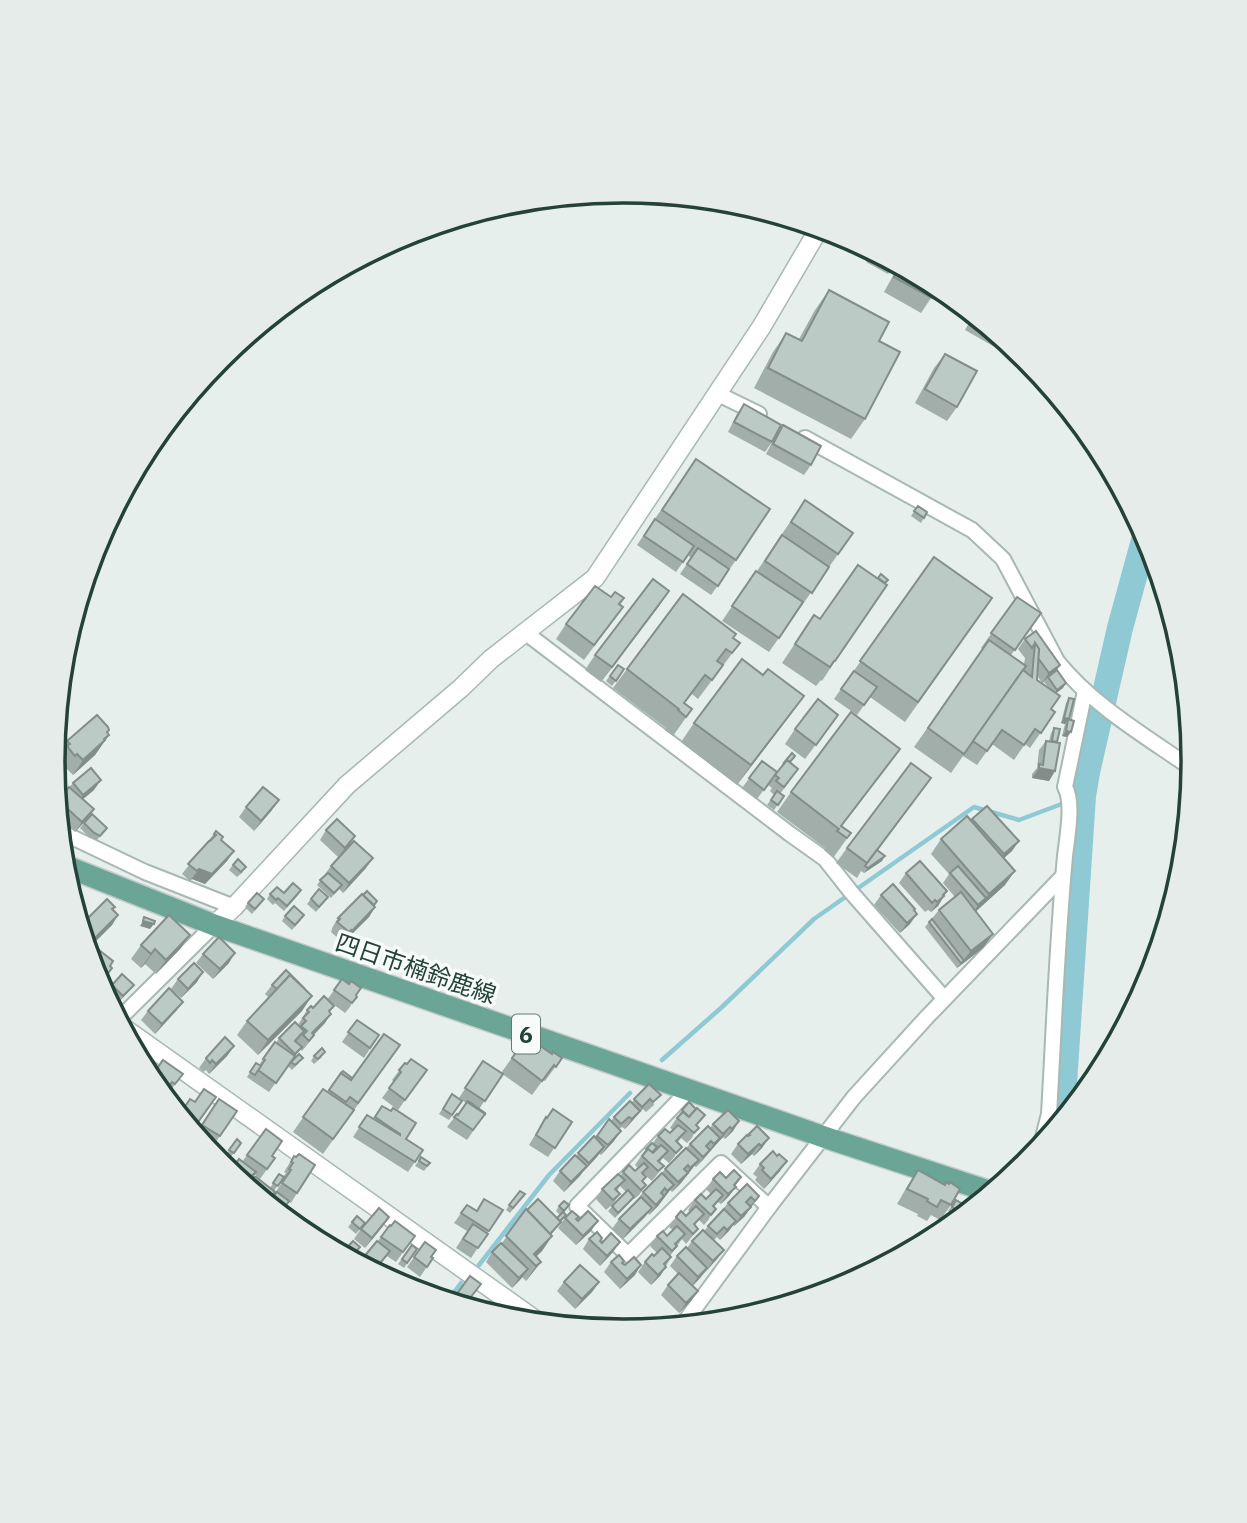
<svg xmlns="http://www.w3.org/2000/svg" width="1247" height="1523" font-family="'IBM Plex Sans','Noto Sans JP',sans-serif">
	<style>
		.lines { fill: none; stroke-linecap: round; stroke-linejoin: round }
		.stream { stroke: #8ec9d4; stroke-width: 4.5 }
		.river { stroke: #8ec9d4; stroke-width: 26 }
		.minor-casing { stroke: #a8b8b2; stroke-width: 18 }
		.tertiary-casing { stroke: #a8b8b2; stroke-width: 21 }
		.primary-casing { stroke: #c2cac8; stroke-width: 24 }
		.minor { stroke: #fff; stroke-width: 14 }
		.tertiary { stroke: #fff; stroke-width: 18 }
		.primary { stroke: #6aa596; stroke-width: 21 }
		.wall { fill: #a1aea9; fill-rule: evenodd }
		.shaded-wall { fill: #838d89 }
		.building { fill: #bbcac4; stroke: #838d89; stroke-width: 2 }
		.labels { text-anchor: middle; dominant-baseline: central; stroke-width: 7; stroke-linejoin: round; paint-order: stroke }
		.shield { fill: #f7fbf9; stroke: #637a73; stroke-width: 2 }
		.shield-label { font-size: 23px; font-weight: bold; fill: #24423a }
		.street-label { font-size: 24px; fill: #24423a; stroke: #f7fbf9 }
		.rim { fill: none; stroke: #24423a; stroke-width: 3.5 }
	</style>
	<rect width="100%" height="100%" fill="#e6efeb"/>
	<g class="lines">
		<g class="stream">
			<path d="M662 1060 722 1007 814 919 974 807 1019 820 1083 796"/>
			<path d="M479 1265 549 1175 630 1093"/>
			<path d="M447 1302 461 1283"/>
		</g>
		<path class="river" d="M1058 1128 1062 1114 1083 796 1087 772 1120 628 1146 533"/>
		<defs>
			<g id="minor">
				<path d="M718 394 759 414"/>
				<path d="M805 438 972 530 1003 559 1057 661C1093 706 1147 737 1194 770"/>
				<path d="M526 633 790 834 825 859 851 892 944 998"/>
				<path d="M59 831 145 872 234 907"/>
				<path d="M118 1020 214 925"/>
				<path d="M689 1090 577 1206 628 1255 721 1163 769 1207"/>
				<path d="M1040 1149 1049 1114C1054 1028 1057 942 1065 856 1067 838 1074 802 1065 787L1085 691"/>
				<path d="M681 1327 769 1207 854 1097 927 1017 1063 876"/>
			</g>
			<g id="tertiary">
				<path d="M214 925 234 907 347 785 461 688 491 659 595 578 762 326 820 227"/>
				<path d="M121 1026 541 1324"/>
			</g>
			<path id="primary" d="M63 865 214 925 824 1137 994 1193"/>
		</defs>
		<use href="#minor" class="minor-casing"/>
		<use href="#tertiary" class="tertiary-casing"/>
		<use href="#primary" class="primary-casing"/>
		<use href="#minor" class="minor"/>
		<use href="#tertiary" class="tertiary"/>
		<use href="#primary" class="primary"/>
	</g>
	<g class="wall">
		<path d="M872 250 896 263 888 274 866 262Z"/>
		<path d="M899 265 939 286 921 313 884 292Z"/>
		<path d="M829 290 879 341 865 419 851 439 754 388 773 352 786 333 799 339 815 310Z"/>
		<path d="M974 314 1000 336 993 346 965 330Z"/>
		<path d="M1014 347 1028 358 1038 370 1010 355Z"/>
		<path d="M945 354 957 407 947 421 915 403 934 368Z"/>
		<path d="M744 404 772 442 765 452 728 432 737 414Z"/>
		<path d="M783 425 811 465 804 475 766 454 776 435Z"/>
		<path d="M696 459 736 560 711 595 680 574 691 558 688 555 676 572 637 545Z"/>
		<path d="M805 500 853 533 769 652 722 621 756 571H757Z"/>
		<path d="M918 506 927 512 921 523 911 516Z"/>
		<path d="M934 557 992 598 905 722 870 697 857 715 834 699Z"/>
		<path d="M611 597 623 607 584 660 556 639 566 624Z"/>
		<path d="M1017 597 1041 613 1011 655 1024 664 1025 658 1018 649 1025 639 1036 631 1057 670 1063 688 1055 693 1051 709 1055 712 1030 748 1025 744 1014 760 992 744 977 765 963 756 951 773 914 747 983 649 981 648ZM1037 675 1042 683 1044 682 1050 689 1037 680Z"/>
		<path d="M659 606 601 682 585 670 595 655Z"/>
		<path d="M814 615 820 619 835 661 822 681 821 680 816 686 782 663Z"/>
		<path d="M733 638 740 643 698 699 692 694 684 704 692 709 673 736 665 730 666 728 613 688 627 669Z"/>
		<path d="M618 665 624 669 612 686 606 681Z"/>
		<path d="M1069 698V719L1071 732 1067 737 1062 736 1065 724 1061 723 1066 703Z"/>
		<path d="M790 715 737 785 681 742 694 723Z"/>
		<path d="M838 715 805 759 785 744 795 729Z"/>
		<path d="M1054 728 1057 742 1055 771 1049 781 1032 778V774L1037 768 1039 750 1046 741H1049L1051 733Z"/>
		<path d="M109 730 107 732 109 735 95 755 73 775 67 769 65 770 57 761 59 758 57 756 67 741Z"/>
		<path d="M762 761 777 772 757 799 742 788Z"/>
		<path d="M790 762 798 769 780 794 784 796 774 810 767 805 774 795 770 791 772 788 768 785 783 764Z"/>
		<path d="M886 768 842 826 851 833 833 858 824 850 825 848 777 812 791 792Z"/>
		<path d="M73 783 94 790 83 799 94 809 87 819 75 832 58 817 56 802Z"/>
		<path d="M921 792 878 850 882 861 864 873 861 871 857 878 836 863 847 848Z"/>
		<path d="M246 807 272 810 254 831 239 817Z"/>
		<path d="M972 819 1012 851 1004 858 1005 885 976 911 993 934 983 948 957 968 925 927 939 910 955 897 943 883 949 874 931 854 941 839 971 821Z"/>
		<path d="M84 823 107 828 97 840 89 837 80 828Z"/>
		<path d="M326 830 349 846 338 857 320 840Z"/>
		<path d="M216 831 221 840 234 851 227 861 205 884 192 879 190 881 182 874Z"/>
		<path d="M233 865 243 872 237 877 229 870Z"/>
		<path d="M331 866 366 868 343 893 339 889 331 898 317 885Z"/>
		<path d="M906 873 947 891 938 906 931 912 928 910 925 912 899 883Z"/>
		<path d="M284 893 298 895 284 911 275 903 273 905 267 899 270 894Z"/>
		<path d="M881 895 914 911 910 924 900 933 874 905Z"/>
		<path d="M328 897 316 912 307 904 311 899Z"/>
		<path d="M264 899 252 914 245 907 248 903Z"/>
		<path d="M377 901 374 906 375 907 369 917 345 941 344 940 342 942 331 932 332 929V928L338 918Z"/>
		<path d="M115 907 113 910 118 915 112 925 87 950 80 926Z"/>
		<path d="M285 916 301 920 292 930 282 921Z"/>
		<path d="M190 935 180 949 156 974 145 964 141 968 131 959 141 945Z"/>
		<path d="M203 954 229 963 213 979 196 963Z"/>
		<path d="M90 960 110 966 112 968 99 986 96 980Z"/>
		<path d="M178 979 197 982 181 998 171 989Z"/>
		<path d="M342 979 356 995 350 1007 345 1013 329 1001 334 1006 329 1012 325 1023 314 1035 307 1045 302 1051 300 1049 269 1092 251 1080 253 1077 251 1080 247 1077 256 1063 259 1065 275 1042 276 1043 279 1038 298 1025 307 1010 327 1000Z"/>
		<path d="M112 985 130 990 120 1001 109 990Z"/>
		<path d="M272 985 302 1011 258 1055 237 1035 247 1021 269 998 265 994Z"/>
		<path d="M183 1002 176 1011 155 1034 141 1020 148 1011Z"/>
		<path d="M357 1020 379 1035 364 1058 342 1042Z"/>
		<path d="M527 1037 552 1054 562 1058 545 1081 543 1080 532 1095 501 1073Z"/>
		<path d="M400 1045 323 1154 293 1132 323 1089 327 1092 343 1071 352 1078Z"/>
		<path d="M234 1046 227 1056 209 1074 206 1070 203 1072 199 1068 206 1058Z"/>
		<path d="M314 1056 322 1057 314 1064 311 1061Z"/>
		<path d="M163 1060 183 1074 168 1094 165 1092Z"/>
		<path d="M483 1061 503 1074 479 1109 485 1114 467 1140 447 1127 457 1114 458 1115 466 1103 459 1098Z"/>
		<path d="M291 1062 299 1063 292 1070 288 1066Z"/>
		<path d="M405 1063 407 1064 427 1070 398 1110 382 1098 394 1082 392 1080Z"/>
		<path d="M649 1084 654 1105 646 1112 643 1109 625 1129 622 1127 619 1129 614 1141 601 1155 599 1154 564 1192 553 1181 560 1171 595 1138 609 1119 611 1121 614 1117 632 1102Z"/>
		<path d="M452 1094 462 1101 449 1120 439 1114Z"/>
		<path d="M216 1097 191 1131 179 1115 190 1099 195 1102Z"/>
		<path d="M219 1099 237 1111 213 1146 196 1135Z"/>
		<path d="M382 1106 406 1139 423 1150 408 1172 353 1137 367 1115 373 1118Z"/>
		<path d="M682 1110 697 1126 692 1138 687 1143 681 1138 678 1142 675 1156 669 1163 663 1158 660 1162 664 1166 652 1181 644 1174 643 1182 646 1185 639 1195 634 1199H633L615 1218 608 1211 626 1192 620 1186 617 1191 620 1194 613 1204 606 1210 596 1199 602 1189 620 1176 623 1172 635 1171 638 1168 635 1165 646 1149 653 1143 658 1136 670 1133 673 1130 670 1128Z"/>
		<path d="M546 1117 572 1122 548 1157 529 1145Z"/>
		<path d="M739 1121 733 1131 725 1139 723 1137 717 1143 703 1160 696 1167 694 1166 681 1183 672 1192 670 1190 658 1206 649 1215 648 1213 623 1239 612 1229 619 1219 636 1202 643 1192 690 1144 710 1128 713 1124Z"/>
		<path d="M757 1126 762 1148 754 1156 752 1154 741 1164 731 1154 738 1144 748 1136Z"/>
		<path d="M237 1139 241 1143 230 1158 226 1155Z"/>
		<path d="M247 1155 272 1156 275 1158 260 1179 255 1175 252 1179 271 1197 266 1203 229 1173 239 1159 242 1162Z"/>
		<path d="M294 1156 297 1193 291 1203 288 1202 279 1214 267 1204 284 1180 282 1179 274 1191 270 1188 279 1174 283 1177 286 1173 284 1172Z"/>
		<path d="M421 1157 430 1163 424 1171 415 1166Z"/>
		<path d="M760 1164 780 1171 764 1189 755 1180 757 1177 753 1174Z"/>
		<path d="M918 1170 944 1185 951 1205 940 1220 931 1215 927 1221 917 1216 918 1214 897 1204 908 1185Z"/>
		<path d="M741 1177 729 1196 721 1204 718 1202 714 1207 709 1219 704 1225 699 1220 695 1225 698 1229 691 1238 686 1244 682 1239 670 1256 671 1257 666 1266V1267L660 1276 651 1285 638 1272 645 1262 657 1253 650 1246 657 1236H667L673 1230 669 1227 676 1217 686 1216 690 1212 688 1210 695 1200 706 1199 711 1194 706 1189 713 1179Z"/>
		<path d="M520 1191 525 1194 510 1213 506 1210Z"/>
		<path d="M759 1196 744 1217 734 1226 733 1225 720 1240 717 1237 714 1240 724 1250 717 1259 693 1286 691 1301 679 1313 661 1295 668 1285 678 1274 670 1266 677 1256 687 1248 692 1241 704 1231 728 1203Z"/>
		<path d="M956 1200 973 1210 961 1219 948 1211Z"/>
		<path d="M467 1205 476 1211 503 1210 471 1258 456 1248 467 1231 454 1223Z"/>
		<path d="M569 1205 563 1212 566 1215 551 1235 552 1236 542 1251 536 1257 541 1262 530 1276 526 1281 522 1277 512 1288 486 1262 492 1252 502 1243 526 1209 557 1218 560 1215 556 1211 559 1206Z"/>
		<path d="M579 1217 577 1220 591 1231 576 1245 558 1228 565 1218Z"/>
		<path d="M352 1222 365 1223 356 1234 348 1227Z"/>
		<path d="M390 1225 415 1236 396 1262 387 1256 374 1272 358 1264 378 1241Z"/>
		<path d="M382 1227 365 1248 354 1239 361 1229Z"/>
		<path d="M589 1239 600 1241 613 1252 600 1266 583 1249Z"/>
		<path d="M353 1241 356 1252 350 1260 333 1250 343 1252Z"/>
		<path d="M425 1242 431 1257 433 1258 420 1277 407 1267Z"/>
		<path d="M412 1245 417 1249 404 1268 398 1264Z"/>
		<path d="M611 1262 623 1263 635 1275 620 1289 604 1272Z"/>
		<path d="M593 1277 599 1282 592 1292 575 1309 557 1291 564 1282Z"/>
	</g>
	<g class="shaded-wall">
		<path d="M669 591 659 606 601 682 612 667Z"/>
		<path d="M1060 665 1054 675 1048 677 1042 683 1049 673Z"/>
		<path d="M1066 683 1063 688 1054 695 1057 690Z"/>
		<path d="M804 696 790 715 737 785 751 765Z"/>
		<path d="M1064 718 1068 719 1065 724 1061 723Z"/>
		<path d="M1066 731 1071 732 1067 737 1062 736Z"/>
		<path d="M109 735 95 755 73 775 83 760Z"/>
		<path d="M1039 768 1055 771 1049 781 1032 778Z"/>
		<path d="M101 780 94 790 76 805 83 795Z"/>
		<path d="M279 800 272 810 254 831 261 821Z"/>
		<path d="M94 809 87 819 75 832 82 822Z"/>
		<path d="M355 836 349 846 338 857 345 848Z"/>
		<path d="M1019 841 1012 851 997 864 1004 854Z"/>
		<path d="M234 851 227 861 205 884 192 879 190 881 199 869Z"/>
		<path d="M885 856 882 861 864 873 868 868Z"/>
		<path d="M373 858 366 868 343 893 349 883Z"/>
		<path d="M1015 871 1005 885 972 915 978 905 989 894Z"/>
		<path d="M947 891 938 906 931 912 943 895Z"/>
		<path d="M375 907 369 917 345 941 352 931Z"/>
		<path d="M917 914 910 924 900 933 907 923Z"/>
		<path d="M118 915 112 925 87 950 91 942Z"/>
		<path d="M143 921 154 924 150 929 140 926Z"/>
		<path d="M993 934 983 948 957 968 971 951Z"/>
		<path d="M190 935 180 949 156 974 166 960Z"/>
		<path d="M155 949 145 964 141 968 151 954Z"/>
		<path d="M235 953 229 963 213 979 220 969Z"/>
		<path d="M203 972 197 982 181 998 188 989Z"/>
		<path d="M312 996 302 1011 258 1055 268 1040Z"/>
		<path d="M183 1002 176 1011 155 1034 162 1024Z"/>
		<path d="M331 1014 325 1023 308 1040 312 1033Z"/>
		<path d="M234 1046 227 1056 209 1074 216 1064Z"/>
		<path d="M650 1099 633 1120 625 1129 632 1119Z"/>
		<path d="M739 1121 733 1131 725 1139 732 1129Z"/>
		<path d="M730 1127 723 1137 696 1167 714 1144Z"/>
		<path d="M621 1131 614 1141 601 1155 608 1145Z"/>
		<path d="M769 1138 762 1148 754 1156 761 1146Z"/>
		<path d="M759 1144 752 1154 741 1164 748 1154Z"/>
		<path d="M604 1147 597 1157 582 1173 589 1163Z"/>
		<path d="M699 1160 681 1183 672 1192 690 1168Z"/>
		<path d="M787 1161 780 1171 764 1189 771 1179Z"/>
		<path d="M587 1166 580 1176 564 1192 571 1182Z"/>
		<path d="M256 1172 250 1182 245 1185 242 1184Z"/>
		<path d="M674 1185 658 1206 649 1215 667 1191Z"/>
		<path d="M736 1187 729 1196 721 1204 728 1194Z"/>
		<path d="M759 1196 744 1217 734 1226 741 1216Z"/>
		<path d="M652 1208 645 1217 623 1239 630 1229Z"/>
		<path d="M389 1217 382 1227 365 1248 372 1238Z"/>
		<path d="M598 1221 591 1231 576 1245 583 1236Z"/>
		<path d="M736 1221 729 1231 720 1240 727 1230Z"/>
		<path d="M552 1236 542 1251 531 1261 534 1254Z"/>
		<path d="M620 1242 613 1252 600 1266 607 1256Z"/>
		<path d="M724 1250 717 1259 706 1271 713 1261Z"/>
		<path d="M541 1262 530 1276 526 1281 536 1266Z"/>
		<path d="M641 1265 635 1275 620 1289 627 1279Z"/>
		<path d="M666 1267 660 1276 651 1285 658 1275Z"/>
		<path d="M707 1268 700 1278 691 1287 698 1277Z"/>
		<path d="M528 1269 521 1279 512 1288 519 1278Z"/>
		<path d="M599 1282 592 1292 575 1309 582 1299Z"/>
		<path d="M698 1291 691 1301 679 1313 686 1303Z"/>
	</g>
	<g class="building">
		<path d="M874 251 896 263 895 264 873 252Z"/>
		<path d="M901 265 939 286 932 298 894 277Z"/>
		<path d="M829 290 889 322 879 341 900 352 865 419 768 368 786 333 802 341Z"/>
		<path d="M945 354 977 371 957 407 925 389Z"/>
		<path d="M744 404 781 425 772 442 734 422Z"/>
		<path d="M783 425 821 446 811 465 773 444Z"/>
		<path d="M696 459 770 509 736 560 662 510Z"/>
		<path d="M805 500 853 533 838 554 791 522Z"/>
		<path d="M918 506 927 512 924 518 914 511Z"/>
		<path d="M655 519 694 546 683 562 644 536Z"/>
		<path d="M782 535 829 567 812 593 765 561Z"/>
		<path d="M698 548 729 569 718 586 687 564Z"/>
		<path d="M934 557 992 598 918 702 860 661Z"/>
		<path d="M858 565 887 585 835 661H834L830 667 795 644 814 615 820 619Z"/>
		<path d="M756 571 803 602 779 638 732 606Z"/>
		<path d="M881 574 888 580 885 583 878 578Z"/>
		<path d="M653 579 669 591 612 667 595 655Z"/>
		<path d="M595 586 611 597 615 592 624 598 619 604 623 607 594 645 566 624Z"/>
		<path d="M683 594 736 634 733 638 740 643 732 653 726 649 717 661 723 665 712 680 705 675 684 703 692 709 686 717 678 710 679 709 627 669Z"/>
		<path d="M1017 597 1041 613 1015 650 991 633Z"/>
		<path d="M1036 631 1060 665 1049 673 1038 658 1039 649 1035 643 1032 648 1025 639Z"/>
		<path d="M989 640 1026 666 964 754 928 728Z"/>
		<path d="M1035 643 1039 649 1037 680 1060 696 1051 709 1055 712 1041 733 1035 729 1024 745 1002 730 987 751 973 741 1023 670 1032 677Z"/>
		<path d="M742 659 763 675 768 669 804 696 751 765 694 723Z"/>
		<path d="M618 665 624 669 616 681 610 676Z"/>
		<path d="M1057 670 1066 683 1057 690 1048 677Z"/>
		<path d="M854 671 877 687 864 705 841 689Z"/>
		<path d="M1069 698 1074 699 1069 719 1064 718Z"/>
		<path d="M818 699 838 715 816 745 795 729Z"/>
		<path d="M851 712 900 749 841 826 851 833 847 838 837 831 839 829 791 792Z"/>
		<path d="M97 715 108 727 109 730 107 732 109 735 104 739 105 740 83 760 77 754 75 756 67 746 70 744 67 741Z"/>
		<path d="M1068 719 1074 721 1071 732 1066 731Z"/>
		<path d="M1054 728 1060 729 1057 742 1052 741Z"/>
		<path d="M1046 741 1060 743 1055 771 1039 768V764L1043 765Z"/>
		<path d="M792 753 795 756 790 762 787 760 783 764Z"/>
		<path d="M787 760 798 769 784 787 776 781 779 778 775 775Z"/>
		<path d="M762 761 777 772 764 790 749 778Z"/>
		<path d="M911 763 931 778 867 863 847 848Z"/>
		<path d="M91 768 101 780 83 795 73 783Z"/>
		<path d="M69 787 94 809 82 822 58 800Z"/>
		<path d="M263 787 279 800 261 821 246 807Z"/>
		<path d="M777 791 784 796 778 805 771 800Z"/>
		<path d="M987 806 1019 841 1004 854 972 819Z"/>
		<path d="M57 807 62 812 58 816Z"/>
		<path d="M92 814 107 828 100 836 93 832 84 823Z"/>
		<path d="M967 816 1015 871 989 894 941 839Z"/>
		<path d="M337 819 355 836 345 848 326 830Z"/>
		<path d="M216 831 223 837 221 840 234 851 212 874 199 869 197 871 188 864 209 841H210L216 835 214 834Z"/>
		<path d="M354 841 373 858 349 883 331 866Z"/>
		<path d="M877 850 885 856 868 868 865 866Z"/>
		<path d="M238 859 246 867 241 872 233 865Z"/>
		<path d="M920 861 947 891 943 895 944 896 937 902 935 900 932 903 906 873Z"/>
		<path d="M958 866 986 898 978 905 950 873Z"/>
		<path d="M328 873 342 885 334 893 320 880Z"/>
		<path d="M293 883 301 890 287 906 278 898 276 900 270 894 277 887 284 893Z"/>
		<path d="M893 884 915 909 914 910 917 914 907 923 881 895Z"/>
		<path d="M319 889 328 897 319 907 311 899Z"/>
		<path d="M367 891 377 901 374 905 363 895Z"/>
		<path d="M961 892 993 934 971 951 939 910Z"/>
		<path d="M257 893 264 899 255 909 248 903Z"/>
		<path d="M362 894 375 907 352 931 351 930 349 932 337 922 340 919 338 918Z"/>
		<path d="M107 899 115 907 112 909 118 915 91 942 82 932 80 926Z"/>
		<path d="M294 906 304 915 295 925 285 916Z"/>
		<path d="M169 915 190 935 166 960 155 949 151 954 141 945Z"/>
		<path d="M144 917 155 921 154 924 143 921Z"/>
		<path d="M932 919 964 961 961 963 929 922Z"/>
		<path d="M219 937 235 953 220 969 203 954Z"/>
		<path d="M99 950 113 961 110 966 112 968 102 981 94 974 90 960Z"/>
		<path d="M194 963 203 972 188 989 178 979Z"/>
		<path d="M286 970 305 989 290 975 277 989 272 985Z"/>
		<path d="M122 974 134 985 123 996 112 985Z"/>
		<path d="M290 975 312 996 268 1040 247 1021Z"/>
		<path d="M342 979 349 984 351 981 361 988 356 995 357 997 352 1003 334 990Z"/>
		<path d="M169 988 183 1002 162 1024 148 1011Z"/>
		<path d="M324 996 334 1006 329 1011 331 1014 312 1033 314 1035 309 1041 303 1035 307 1031 301 1026 306 1021 303 1018 309 1012 307 1010 311 1006 313 1008Z"/>
		<path d="M357 1020 379 1035 370 1048 348 1032Z"/>
		<path d="M295 1022 304 1031 295 1041 302 1047 295 1054 279 1038Z"/>
		<path d="M384 1034 400 1045 358 1103 350 1097 346 1102 329 1090 341 1073 351 1080Z"/>
		<path d="M129 1037 135 1042 132 1047 127 1039Z"/>
		<path d="M225 1037 234 1046 216 1064 212 1060 210 1063 206 1058Z"/>
		<path d="M527 1037 552 1054 553 1052 562 1058 556 1067 554 1065 542 1081 512 1058Z"/>
		<path d="M275 1042 295 1056 276 1083 258 1070 265 1060 263 1059Z"/>
		<path d="M322 1048 325 1052 318 1059 314 1056Z"/>
		<path d="M138 1050 152 1062 145 1071 135 1053Z"/>
		<path d="M299 1054 303 1058 295 1065 291 1062Z"/>
		<path d="M411 1059 427 1070 405 1100 389 1088 401 1072 399 1070 405 1063 407 1064Z"/>
		<path d="M163 1060 183 1074 175 1084 172 1082 162 1095 149 1080Z"/>
		<path d="M483 1061 503 1074 485 1101 465 1088Z"/>
		<path d="M256 1063 261 1066 255 1075 250 1072Z"/>
		<path d="M343 1071 352 1078 351 1080 341 1073Z"/>
		<path d="M649 1084 661 1095 653 1102 650 1099 642 1107 634 1099Z"/>
		<path d="M204 1089 216 1097 198 1122 182 1111 190 1099 195 1102Z"/>
		<path d="M323 1089 354 1110 333 1139 303 1117Z"/>
		<path d="M452 1094 462 1101 452 1115 443 1109Z"/>
		<path d="M219 1099 237 1111 220 1136 202 1125Z"/>
		<path d="M468 1101 485 1113V1114L467 1102Z"/>
		<path d="M630 1101 640 1111 632 1119 629 1117 621 1124 614 1117Z"/>
		<path d="M467 1102 485 1114 473 1130 454 1117 457 1114 458 1115Z"/>
		<path d="M689 1102 696 1109 689 1117 682 1110Z"/>
		<path d="M382 1106 391 1111 393 1108 416 1123 406 1139 423 1150 415 1162 359 1127 367 1115 400 1135V1134L375 1117Z"/>
		<path d="M697 1108 705 1115 696 1125 699 1128 694 1133 677 1118 683 1112 689 1117Z"/>
		<path d="M553 1109 572 1122 555 1148 536 1135 546 1117 547 1118Z"/>
		<path d="M728 1110 739 1121 732 1129 730 1127 723 1134 713 1124Z"/>
		<path d="M609 1119 621 1131 608 1145 597 1136Z"/>
		<path d="M678 1125 686 1131 676 1141 682 1147 676 1153 658 1136 665 1129 670 1133Z"/>
		<path d="M708 1126 720 1138 714 1144 711 1141 706 1146 710 1150 703 1157 690 1144Z"/>
		<path d="M757 1126 769 1138 761 1146 759 1144 748 1154 738 1144 747 1135 748 1136 750 1135 749 1134Z"/>
		<path d="M266 1129 282 1141 272 1156 275 1158 267 1169 247 1155Z"/>
		<path d="M594 1136 604 1147 589 1163 578 1153Z"/>
		<path d="M201 1137 210 1145 207 1150 199 1139Z"/>
		<path d="M237 1139 241 1143 234 1153 229 1150Z"/>
		<path d="M652 1143 657 1147 652 1153 648 1149 647 1150 646 1149Z"/>
		<path d="M661 1145 668 1151 658 1161 664 1166 658 1171 642 1156 648 1149 653 1153Z"/>
		<path d="M686 1148 699 1160 690 1168 688 1165 684 1169 688 1173 678 1182 665 1169Z"/>
		<path d="M773 1151 777 1156 779 1154 787 1161 771 1179 762 1170 764 1168 760 1164Z"/>
		<path d="M212 1153 230 1170 228 1172 219 1165 211 1154Z"/>
		<path d="M299 1154 315 1165 297 1193 282 1183 291 1170 289 1169 293 1163 291 1162 294 1156 296 1157Z"/>
		<path d="M575 1155 587 1166 571 1182 560 1171Z"/>
		<path d="M421 1157 430 1163 427 1166 419 1161Z"/>
		<path d="M239 1159 256 1172 244 1182 230 1171Z"/>
		<path d="M644 1163 648 1167 642 1173 646 1177 642 1181 646 1185 641 1190 623 1172 629 1165 635 1171Z"/>
		<path d="M734 1170 741 1177 734 1185 736 1187 728 1194 713 1179 720 1172 726 1178Z"/>
		<path d="M918 1170 945 1185 946 1182 949 1184 950 1182 960 1189 951 1205 941 1200 937 1207 927 1201 928 1199 907 1189Z"/>
		<path d="M662 1173 674 1185 667 1191 665 1188 661 1193 664 1196 656 1205 643 1192Z"/>
		<path d="M279 1174 284 1177 278 1186 273 1183Z"/>
		<path d="M618 1174 625 1180 615 1189 620 1194 613 1200 602 1189Z"/>
		<path d="M253 1177H256L275 1192 267 1201 263 1198 261 1199 245 1184Z"/>
		<path d="M747 1184 759 1196 755 1201 751 1197 746 1202 751 1207 741 1216 728 1203Z"/>
		<path d="M716 1189 723 1195 713 1206 716 1209 711 1215 695 1200 701 1194 706 1199Z"/>
		<path d="M628 1190 634 1197 618 1213 612 1206Z"/>
		<path d="M520 1191 525 1194 513 1208 509 1205Z"/>
		<path d="M277 1192 289 1201 282 1211 269 1202Z"/>
		<path d="M641 1197 652 1208 630 1229 619 1219Z"/>
		<path d="M484 1199 503 1210 489 1231 461 1213 467 1205 477 1211Z"/>
		<path d="M538 1199 561 1222 550 1234 527 1210Z"/>
		<path d="M956 1200 973 1210 966 1215 952 1207Z"/>
		<path d="M564 1201 569 1205 564 1211 559 1206Z"/>
		<path d="M696 1206 704 1214 694 1224 698 1229 693 1234 676 1217 681 1211 686 1216Z"/>
		<path d="M379 1208 389 1217 372 1238 361 1229Z"/>
		<path d="M526 1209 552 1236 534 1254 541 1262 536 1266 506 1236Z"/>
		<path d="M724 1209 736 1221 727 1230 724 1227 717 1234 708 1226Z"/>
		<path d="M572 1211 579 1217 576 1219 578 1221 588 1211 598 1221 583 1236 565 1218Z"/>
		<path d="M563 1212 566 1215 560 1221 557 1218Z"/>
		<path d="M357 1216 365 1223 360 1229 352 1222Z"/>
		<path d="M395 1221 415 1236 403 1252 381 1237 390 1225 391 1226Z"/>
		<path d="M473 1224 488 1234 478 1248 463 1239Z"/>
		<path d="M677 1226 685 1234 675 1244 677 1246 672 1251 657 1236 663 1231 667 1236Z"/>
		<path d="M703 1230 724 1250 713 1261 692 1241Z"/>
		<path d="M316 1232 325 1240 322 1243 329 1248 308 1237 311 1234 313 1236Z"/>
		<path d="M597 1232 602 1238 600 1241 602 1243 611 1233 620 1242 607 1256 589 1239Z"/>
		<path d="M353 1241 360 1247 351 1257 344 1251Z"/>
		<path d="M377 1241 390 1251 373 1272 358 1264Z"/>
		<path d="M425 1242 436 1250 431 1257 433 1258 427 1267 414 1257Z"/>
		<path d="M501 1243 528 1269 519 1278 492 1252Z"/>
		<path d="M412 1245 417 1249 407 1263 402 1259Z"/>
		<path d="M337 1246 345 1253 343 1256 333 1250Z"/>
		<path d="M686 1247 707 1268 698 1277 677 1256Z"/>
		<path d="M662 1248 671 1257 664 1264 666 1267 658 1275 645 1262 652 1254 654 1256Z"/>
		<path d="M619 1255 624 1261 622 1263 625 1265 634 1257 641 1265 627 1279 611 1262Z"/>
		<path d="M580 1265 599 1282 582 1299 564 1282Z"/>
		<path d="M679 1273 698 1291 686 1303 668 1285Z"/>
		<path d="M470 1276 481 1284 463 1307 453 1304 451 1302Z"/>
		<path d="M495 1305 514 1322 487 1314Z"/>
		<path d="M732 1317 737 1321 727 1322Z"/>
	</g>
	<g class="labels">
		<rect class="shield" x="512" y="1014.5" width="28" height="39" rx="5"/>
		<g class="shield-label">
			<text x="526" y="1034">6</text>
		</g>
		<g class="street-label">
			<text transform="translate(416 968) rotate(19)">四日市楠鈴鹿線</text>
		</g>
	</g>
	<path d="M0 0H1247V1523H0ZM65 761a558 558 0 1 1 1116 0a558 558 0 1 1-1116 0Z" fill="#e6ecea" fill-rule="evenodd"/>
	<path class="rim" d="M65 761a558 558 0 1 1 1116 0a558 558 0 1 1-1116 0Z"/>
</svg>
